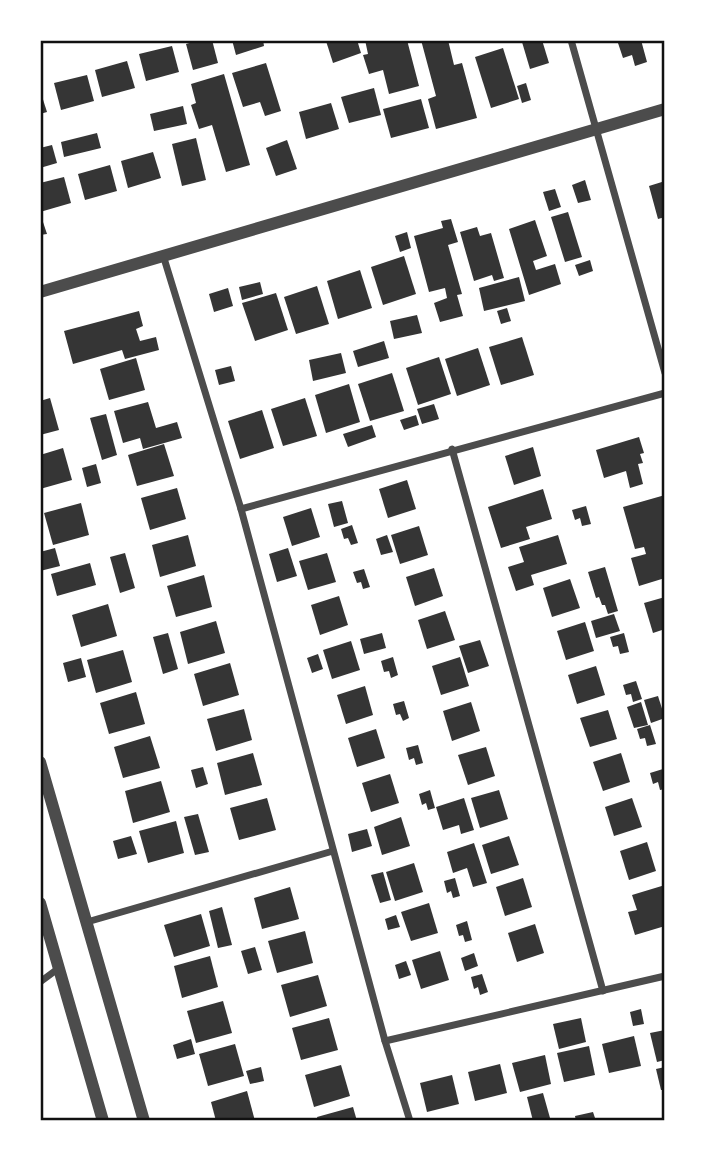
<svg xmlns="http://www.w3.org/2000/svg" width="705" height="1161" font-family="Karla,sans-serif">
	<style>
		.building { fill: #353535 }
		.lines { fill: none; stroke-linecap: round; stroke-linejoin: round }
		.minor { stroke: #4c4c4c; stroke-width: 7 }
		.tertiary { stroke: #4c4c4c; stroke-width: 12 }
		.neatline { fill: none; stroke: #111; stroke-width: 2.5 }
	</style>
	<rect width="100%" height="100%" fill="#fff"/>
	<g class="building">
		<path d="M199 40H212L218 63 193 70 186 44Z"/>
		<path d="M232 40H263L264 46 236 55Z"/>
		<path d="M357 40 361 53 333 63 326 41Z"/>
		<path d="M365 40H407L419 86 389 94 383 70 369 74 363 55 368 54Z"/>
		<path d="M421 40H448L454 65 462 63 477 118 436 129 428 99 436 96Z"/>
		<path d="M528 40H542L549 63 530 69 522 42Z"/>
		<path d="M617 40H641L647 62 635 66 632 55 623 58Z"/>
		<path d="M172 46 179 72 146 81 139 54Z"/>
		<path d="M503 48 519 99 491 108 475 57Z"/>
		<path d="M127 61 135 88 102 97 95 70Z"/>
		<path d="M266 63 281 111 265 116 260 102 243 107 232 73Z"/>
		<path d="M224 74 250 165 226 172 212 125 199 129 191 105 196 103 191 84Z"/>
		<path d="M87 75 94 101 61 110 54 83Z"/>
		<path d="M526 83 531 100 522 103 517 86Z"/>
		<path d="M374 88 381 115 349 123 341 97Z"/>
		<path d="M40 90 47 112 40 114Z"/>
		<path d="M421 99 429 128 391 138 383 109Z"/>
		<path d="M331 103 339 129 306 139 299 112Z"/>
		<path d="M183 106 187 124 154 131 150 114Z"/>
		<path d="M97 133 101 148 64 157 61 142Z"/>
		<path d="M196 138 206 180 182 186 172 144Z"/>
		<path d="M287 140 297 169 276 176 266 148Z"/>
		<path d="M52 145 57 163 40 168V148Z"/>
		<path d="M153 152 161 178 128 188 121 161Z"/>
		<path d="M110 165 117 191 85 200 78 174Z"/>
		<path d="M64 177 71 203 40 212V183Z"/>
		<path d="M585 180 591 200 578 203 572 185Z"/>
		<path d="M665 181V217L658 219 649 186Z"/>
		<path d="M555 189 561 207 549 211 543 192Z"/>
		<path d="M568 212 582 257 565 262 551 217Z"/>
		<path d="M40 213 47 234 40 235Z"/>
		<path d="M451 219 458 242 448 245 462 294 457 295 463 316 440 322 434 303 447 298 445 288 429 292 414 236 443 228 441 221Z"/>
		<path d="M535 220 547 256 533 261 536 270 555 264 561 284 529 295 509 229Z"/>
		<path d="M477 227 480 236 491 233 504 278 494 281 492 275 474 281 460 232Z"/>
		<path d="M407 232 411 248 400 252 395 236Z"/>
		<path d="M404 256 416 294 383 305 371 267Z"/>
		<path d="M590 260 593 271 579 276 575 265Z"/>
		<path d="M360 270 372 308 338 319 327 281Z"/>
		<path d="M519 277 525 301 484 311 479 288Z"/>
		<path d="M260 282 263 294 242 300 239 287Z"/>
		<path d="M317 286 329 324 296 334 284 297Z"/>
		<path d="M228 288 233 306 214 312 209 294Z"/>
		<path d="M276 293 288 330 255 341 242 303Z"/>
		<path d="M507 308 511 321 501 324 497 311Z"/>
		<path d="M139 311 143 326 136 329 140 341 156 337 159 350 125 359 122 350 73 364 64 331Z"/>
		<path d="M417 315 422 333 394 339 390 321Z"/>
		<path d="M522 337 534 375 501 385 489 347Z"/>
		<path d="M384 341 389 358 358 367 353 351Z"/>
		<path d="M478 348 490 385 457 396 445 359Z"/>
		<path d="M341 353 346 373 313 381 309 360Z"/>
		<path d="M439 357 451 394 418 405 406 368Z"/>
		<path d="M136 358 145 390 109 400 100 369Z"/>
		<path d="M231 366 235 381 219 385 215 370Z"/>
		<path d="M392 373 404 411 370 421 358 384Z"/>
		<path d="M349 384 360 422 326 433 315 395Z"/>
		<path d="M50 398 59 430 40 435V401Z"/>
		<path d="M305 398 317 436 283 446 271 409Z"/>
		<path d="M148 402 156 428 177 422 182 438 143 449 140 438 123 443 114 411Z"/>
		<path d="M434 404 439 419 422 424 417 409Z"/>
		<path d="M262 410 274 448 240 459 228 421Z"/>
		<path d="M106 414 117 455 102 460 90 418Z"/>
		<path d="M416 415 419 425 404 430 400 420Z"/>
		<path d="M372 425 376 437 348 447 343 434Z"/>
		<path d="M639 437 644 453 640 454 643 463 638 464 643 484 630 488 626 471 604 478 596 450Z"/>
		<path d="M164 444 174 476 137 486 128 455Z"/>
		<path d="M533 447 541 476 514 485 505 456Z"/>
		<path d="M63 448 72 480 40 489V455Z"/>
		<path d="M96 464 101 483 87 487 82 468Z"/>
		<path d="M407 480 416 509 388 518 379 489Z"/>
		<path d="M177 488 186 519 150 530 141 498Z"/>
		<path d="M543 489 552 519 526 527 530 539 501 548 488 507Z"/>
		<path d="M665 495V578L639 586 631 558 646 554 644 547 635 549 623 507Z"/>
		<path d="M342 501 348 523 334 527 328 504Z"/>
		<path d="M81 503 89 535 53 545 44 513Z"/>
		<path d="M586 506 591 524 582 526 580 518 575 520 572 510Z"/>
		<path d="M311 508 320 537 292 546 283 517Z"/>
		<path d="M352 525 358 543 351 545 348 538 344 539 341 529Z"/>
		<path d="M419 526 428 555 400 564 391 535Z"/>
		<path d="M188 535 196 566 160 577 152 545Z"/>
		<path d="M387 535 393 552 381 555 376 539Z"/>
		<path d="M558 535 567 564 531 575 534 585 516 591 508 567 524 562 519 547Z"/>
		<path d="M55 548 60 566 40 571V552Z"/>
		<path d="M288 548 297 576 277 582 269 554Z"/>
		<path d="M125 553 135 588 120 593 110 557Z"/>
		<path d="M327 553 336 582 308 590 299 561Z"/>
		<path d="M90 563 96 585 57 596 51 574Z"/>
		<path d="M605 567 618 611 608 614 605 605H602L599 597 596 598 588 572Z"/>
		<path d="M434 568 443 596 415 606 406 577Z"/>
		<path d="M364 569 370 587 363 589 361 582 357 583 353 572Z"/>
		<path d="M204 575 212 607 176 617 167 586Z"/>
		<path d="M570 579 580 608 552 617 543 588Z"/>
		<path d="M339 596 348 625 320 635 311 605Z"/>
		<path d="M665 597V629L653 633 644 603Z"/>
		<path d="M108 604 117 636 81 647 72 615Z"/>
		<path d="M445 611 455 640 427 649 418 620Z"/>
		<path d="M614 614 620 631 596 638 591 621Z"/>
		<path d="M216 621 225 653 188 664 180 632Z"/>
		<path d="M585 622 594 651 566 660 557 631Z"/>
		<path d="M168 633 178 669 163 674 153 637Z"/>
		<path d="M382 633 386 648 364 654 360 639Z"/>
		<path d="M624 633 629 652 620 654 618 646 613 647 610 637Z"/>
		<path d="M480 640 489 666 468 673 459 646Z"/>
		<path d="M351 641 360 670 332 679 323 650Z"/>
		<path d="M123 650 132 682 96 693 87 660Z"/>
		<path d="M318 654 323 669 312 673 307 658Z"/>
		<path d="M393 657 398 675 391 678 389 671 384 672 381 661Z"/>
		<path d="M460 657 469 686 441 695 432 666Z"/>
		<path d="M81 658 86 677 68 682 63 663Z"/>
		<path d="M230 663 239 695 203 706 194 674Z"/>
		<path d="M596 666 605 695 577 704 568 675Z"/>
		<path d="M636 681 642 699 633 702 631 694 626 695 623 685Z"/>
		<path d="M365 686 373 715 346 724 337 695Z"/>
		<path d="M136 692 145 724 109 734 100 703Z"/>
		<path d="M658 696 665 718 651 723 644 700Z"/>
		<path d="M404 701 409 718 403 721 400 714 396 715 393 704Z"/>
		<path d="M471 702 480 731 452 741 443 711Z"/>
		<path d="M641 702 648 725 634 728 627 707Z"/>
		<path d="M244 709 252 740 216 751 207 719Z"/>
		<path d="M608 710 617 739 590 747 580 718Z"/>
		<path d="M650 725 656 744 647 746 645 738 640 739 637 729Z"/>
		<path d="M376 729 385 758 357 767 348 738Z"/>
		<path d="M150 736 160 768 123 778 114 747Z"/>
		<path d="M418 745 423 763 416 765 414 758 409 760 406 748Z"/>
		<path d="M486 747 495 776 468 785 458 755Z"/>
		<path d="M253 753 262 785 225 795 217 763Z"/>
		<path d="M621 753 630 782 603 791 593 762Z"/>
		<path d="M203 767 208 784 196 788 191 770Z"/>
		<path d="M663 769 665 789 660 790 658 782 653 784 650 773Z"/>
		<path d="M390 774 399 803 371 812 362 783Z"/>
		<path d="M161 781 170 812 133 823 125 791Z"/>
		<path d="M430 790 435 808 428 810 426 803 422 805 419 794Z"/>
		<path d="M499 790 508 819 480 828 471 798Z"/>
		<path d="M267 798 276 830 239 840 230 808Z"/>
		<path d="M464 798 474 830 461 834 459 825 443 830 436 807Z"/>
		<path d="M632 798 642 827 614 836 605 807Z"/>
		<path d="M198 814 209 852 195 855 184 817Z"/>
		<path d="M401 817 410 846 382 855 374 827Z"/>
		<path d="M176 821 184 853 148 863 139 831Z"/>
		<path d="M367 829 372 846 352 852 348 834Z"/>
		<path d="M131 836 137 854 118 859 113 841Z"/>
		<path d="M509 836 519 865 491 874 482 845Z"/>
		<path d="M647 842 656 871 629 880 620 851Z"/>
		<path d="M474 843 487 883 473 887 467 868 453 873 447 852Z"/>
		<path d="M414 863 423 892 395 901 386 872Z"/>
		<path d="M383 872 391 900 380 903 371 875Z"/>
		<path d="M455 878 460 896 453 898 451 891 447 893 444 881Z"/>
		<path d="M523 878 532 907 505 916 496 887Z"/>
		<path d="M665 885V926L635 935 628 912 637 910 632 895Z"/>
		<path d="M290 887 299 919 262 929 254 898Z"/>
		<path d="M429 903 438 933 411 941 401 912Z"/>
		<path d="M222 907 232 945 218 948 209 911Z"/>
		<path d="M201 914 210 946 174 957 164 925Z"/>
		<path d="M396 915 400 927 388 930 385 919Z"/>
		<path d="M467 921 472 940 465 942 463 935 459 936 456 925Z"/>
		<path d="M535 924 544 953 517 962 508 933Z"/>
		<path d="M305 931 313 963 277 973 268 941Z"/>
		<path d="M255 947 262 970 248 974 241 951Z"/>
		<path d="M440 951 449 980 421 989 412 960Z"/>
		<path d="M474 953 478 966 465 971 461 958Z"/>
		<path d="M210 956 218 987 182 998 174 966Z"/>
		<path d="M406 961 411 975 399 979 395 965Z"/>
		<path d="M482 974 488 992 480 995 478 987 474 989 471 977Z"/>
		<path d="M318 975 327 1006 290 1017 281 985Z"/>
		<path d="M223 1001 232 1033 196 1043 187 1011Z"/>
		<path d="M641 1009 644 1024 633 1026 630 1012Z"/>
		<path d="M329 1018 338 1050 301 1060 292 1028Z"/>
		<path d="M581 1018 586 1042 559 1049 553 1024Z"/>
		<path d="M665 1030V1060L657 1062 650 1033Z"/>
		<path d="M634 1036 641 1066 609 1073 602 1044Z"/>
		<path d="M191 1039 195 1054 177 1059 173 1045Z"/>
		<path d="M235 1044 244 1076 208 1086 199 1054Z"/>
		<path d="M589 1046 595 1075 564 1082 557 1053Z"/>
		<path d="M545 1055 551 1084 520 1092 512 1063Z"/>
		<path d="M500 1064 507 1093 475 1101 468 1072Z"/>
		<path d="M341 1065 350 1096 314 1107 305 1075Z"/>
		<path d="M261 1067 264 1081 250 1084 246 1071Z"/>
		<path d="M665 1067V1090H661L656 1069Z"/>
		<path d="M452 1075 459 1104 427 1112 420 1083Z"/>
		<path d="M247 1091 255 1121H216L211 1102Z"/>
		<path d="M543 1093 550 1118 533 1121 527 1097Z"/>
		<path d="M353 1107 357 1121H318L317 1117Z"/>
		<path d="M593 1112 596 1121H576L575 1116Z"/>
	</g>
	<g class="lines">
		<g class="minor">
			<path d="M571 40 665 373"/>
			<path d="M163 255 241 509 385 1041 410 1121"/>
			<path d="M452 449 603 991"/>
			<path d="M241 509 665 393"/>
			<path d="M87 922 333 851"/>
			<path d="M40 982 59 968"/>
			<path d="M385 1041 665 976"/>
		</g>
		<g class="tertiary">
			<path d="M40 292 665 109"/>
			<path d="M40 762 144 1121"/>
			<path d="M40 903 103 1121"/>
		</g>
	</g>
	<rect width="705" height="1161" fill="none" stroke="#ffffff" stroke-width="84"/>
	<rect x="42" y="42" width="621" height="1077" class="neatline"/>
</svg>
